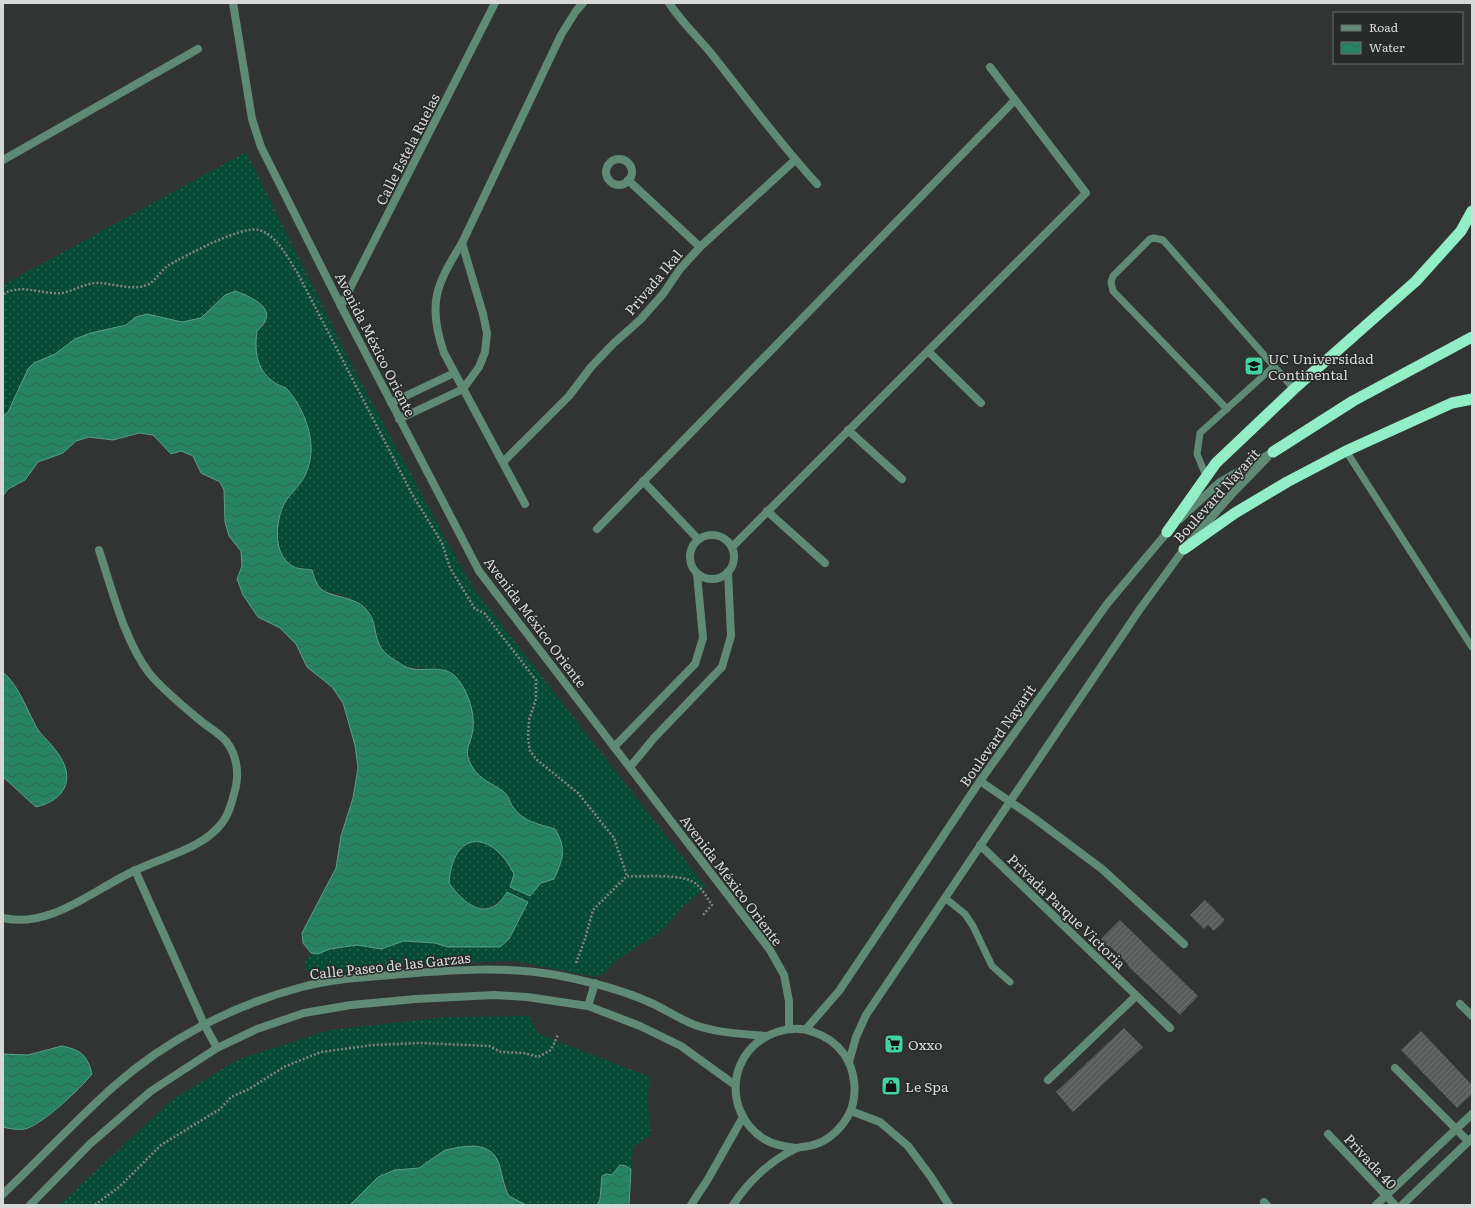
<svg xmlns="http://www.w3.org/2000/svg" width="1475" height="1208" font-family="Literata,serif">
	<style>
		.grass { fill: url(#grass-dots) }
		.water { fill: url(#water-waves); stroke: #5b9e86 }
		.building { fill: url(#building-hatch) }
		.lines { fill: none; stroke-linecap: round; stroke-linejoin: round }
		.path { stroke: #818382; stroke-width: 2.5; stroke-dasharray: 2 2; stroke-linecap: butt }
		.service { stroke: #5e8a76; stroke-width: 7 }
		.minor { stroke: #5e8a76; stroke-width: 8 }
		.tertiary { stroke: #5e8a76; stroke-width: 8 }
		.trunk { stroke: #92eec7; stroke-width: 11 }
		.labels { text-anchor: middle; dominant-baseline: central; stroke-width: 3; stroke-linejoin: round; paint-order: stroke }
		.street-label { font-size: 14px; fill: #d7d9d8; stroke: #282a29 }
		.poi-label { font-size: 14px; fill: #d7d9d8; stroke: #282a29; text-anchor: start }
	</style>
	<defs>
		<pattern id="grass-dots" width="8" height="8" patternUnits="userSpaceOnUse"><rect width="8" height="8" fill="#074a35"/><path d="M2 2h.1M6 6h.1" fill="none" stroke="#2a6452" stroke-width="1.8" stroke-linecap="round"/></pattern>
		<pattern id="water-waves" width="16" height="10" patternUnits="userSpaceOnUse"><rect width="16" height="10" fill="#268463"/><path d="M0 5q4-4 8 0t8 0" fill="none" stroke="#306955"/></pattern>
		<pattern id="building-hatch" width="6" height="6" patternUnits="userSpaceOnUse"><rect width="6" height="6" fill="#595c5b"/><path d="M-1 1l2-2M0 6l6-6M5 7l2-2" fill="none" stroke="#707372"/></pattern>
	</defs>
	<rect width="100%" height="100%" fill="#323433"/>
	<g class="grass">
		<path d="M246 152 354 369 459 563 477 593 706 887 682 908 662 931 618 959 605 973 595 977 514 961 415 964 311 974 305 968V962L311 953 318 954 330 949 357 945 381 948 404 941 435 943 448 947 519 919 528 902 501 901 483 910 473 908 458 895 449 883C454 829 492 830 514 874L510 887 530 896 541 883 555 829C542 825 524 823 516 812 512 806 510 799 506 793 503 790 496 788 493 786 468 771 463 755 473 729L423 669C406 667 386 661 379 644 375 633 378 624 369 616 363 611 357 603 350 599 329 587 322 600 312 570 306 569 298 569 293 566 273 554 275 525 283 506 287 497 295 489 302 481L287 388C259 377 253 359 257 331L265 324 225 295 201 318 182 322 146 314 136 317 126 325 91 333 75 339 55 354 35 363 29 369 8 412 3 416V285Z"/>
		<path d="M529 1016 539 1034 650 1077 648 1099 651 1135 634 1146 631 1169 626 1166 612 1175 606 1174 602 1176 600 1199 597 1205H526L509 1196 500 1165 483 1147H460L445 1150 419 1168 395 1170 364 1192 350 1205H59L172 1100 237 1060 329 1030 448 1017Z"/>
	</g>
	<g class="water">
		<path d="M236 291C255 299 281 310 257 331 254 353 257 372 277 384 280 386 285 387 287 389 300 403 310 426 311 445 312 456 308 473 301 482 295 491 287 497 283 506 275 525 273 556 294 567 298 569 306 569 312 570 314 576 316 584 321 589 330 597 355 597 365 608 377 621 373 630 379 644 384 655 395 660 404 666 421 675 441 662 456 677 467 689 475 712 473 728 472 744 461 750 473 768 480 780 494 784 504 792 508 795 510 803 513 807 523 822 539 824 555 829 567 849 563 859 554 879L541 883 530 896 510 887 514 874C492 830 453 829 449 883 465 905 488 924 507 892L528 902 509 939 500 947H448L435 943 404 941 381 949 357 945 330 949 318 954 311 953 303 943 302 933 336 868 341 836 353 798 358 768 355 745 343 703 332 687 307 667 296 644 280 628 258 617 243 595 237 579 242 566 241 551 229 536 225 522 224 490 220 482 201 473 193 456 181 451 171 454 153 435 139 433 113 440 89 437 76 441 63 453 38 462 25 480 8 489 3 496V416L8 412 28 369 34 363 55 354 75 339 91 333 126 325 136 317 147 314 182 322 201 318 225 295Z"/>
		<path d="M3 672C20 687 27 711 38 730 43 737 51 743 56 751 77 777 66 800 36 807L3 777Z"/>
		<path d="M62 1046C80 1050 87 1054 92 1074 81 1088 42 1125 25 1129 17 1130 10 1129 3 1127V1054L28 1055Z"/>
		<path d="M474 1146C506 1149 497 1174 509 1196L526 1205H350L378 1177 395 1170 419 1168 445 1150 460 1147Z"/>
		<path d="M620 1165 626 1166 631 1169 629 1205H597L600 1199 602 1176 606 1174 612 1175Z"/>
	</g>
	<g class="building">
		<path d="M1205 900 1225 920 1214 931 1208 925 1204 929 1190 915Z"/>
		<path d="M1120 920 1198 996 1180 1015 1128 966 1129 965 1110 946 1109 947 1101 939Z"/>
		<path d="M1124 1028 1143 1047 1073 1112 1056 1092Z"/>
		<path d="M1421 1031 1472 1085V1094L1457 1108 1401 1050Z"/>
	</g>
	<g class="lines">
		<g class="path">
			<path d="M3 294C23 283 41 295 62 293 74 291 85 283 97 283 114 283 133 292 149 284 156 280 161 270 169 265 185 256 242 225 259 230 277 235 287 257 297 272L412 494 442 543 450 568 475 609 484 613 536 680V699L529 720 528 737 530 751 537 760 578 793 614 838 627 876"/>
			<path d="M576 963 585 939 593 910 627 876C646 877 672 874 689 880 699 883 706 896 712 905L702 916"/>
			<path d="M95 1205 119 1187 161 1145 220 1109 231 1097 249 1089 284 1067 321 1052 373 1045 421 1043 489 1046 501 1052 524 1053 538 1057 551 1050 558 1035"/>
		</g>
		<g class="service">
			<path d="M1227 409 1113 291 1111 282 1113 276 1150 239 1154 238 1163 240 1294 389"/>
			<path d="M1346 451 1472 647"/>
			<path d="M1206 476 1197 454 1200 433 1273 367"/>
			<path d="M945 898 965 914 973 926 992 966 1010 982"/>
		</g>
		<g class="minor">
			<path d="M233 3 252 119 261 147 341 306 479 571 770 950 784 975 789 1001V1029"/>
			<path d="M669 3C682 23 699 38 714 57 748 100 780 144 817 184"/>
			<circle cx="619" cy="172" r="13"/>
			<path d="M3 160 198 49"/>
			<path d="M628 180 700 247"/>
			<path d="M341 306 495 3"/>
			<path d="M928 351 981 403"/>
			<path d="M391 403 454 373"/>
			<path d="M399 419 463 389 479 367 485 352 487 333 483 314 462 243"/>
			<path d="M848 430 902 479"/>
			<path d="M503 462 569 396 591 367 614 343 640 320 663 294 680 269 700 247 795 160"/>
			<path d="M643 481 698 539"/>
			<path d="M525 504 444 353C427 304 436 285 462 243L561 35 576 11 583 3"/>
			<path d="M767 511 825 563"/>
			<path d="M597 529 1015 100"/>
			<circle cx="712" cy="557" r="22"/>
			<path d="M732 547 1086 193 990 67"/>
			<path d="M614 747 695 664 703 638 697 574"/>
			<path d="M630 767 654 738 722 667 731 636 728 572"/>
			<path d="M980 781 1034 818 1102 869 1184 944"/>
			<path d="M980 845 1170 1028"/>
			<path d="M135 870 204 1024 217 1048"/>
			<path d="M3 918C51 929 94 889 136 870 165 856 202 849 222 823 230 813 233 798 236 786 239 769 236 754 226 741 220 734 210 728 202 722 184 707 164 691 149 673 124 640 112 589 99 550"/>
			<path d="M1460 1004 1472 1016"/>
			<path d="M1395 1068 1468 1141"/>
			<path d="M1048 1080 1136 996"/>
			<path d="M1328 1134 1395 1205"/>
			<path d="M1264 1202 1267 1205"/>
			<path d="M1376 1205 1472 1114"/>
			<path d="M1402 1205 1472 1138"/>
		</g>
		<g class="tertiary">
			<path d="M1180 519 1220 482 1273 452"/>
			<path d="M588 1006 595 983"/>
			<path d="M806 1029 839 991 980 781 1107 604 1170 529"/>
			<path d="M849 1062 856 1037 866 1015 1140 609 1184 549 1231 495 1267 458"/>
			<path d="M851 1111 880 1122 908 1146 931 1177 949 1205"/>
			<path d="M3 1194C40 1159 75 1121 113 1087 166 1040 233 1005 302 987 335 978 370 977 403 974 454 970 505 966 556 975 587 981 620 989 649 1002 665 1009 679 1019 695 1025 718 1033 742 1034 766 1036"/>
			<path d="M30 1205 90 1144 151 1091 217 1048 257 1029 304 1013 351 1005 416 999 494 995 527 997 588 1006 640 1026 681 1046 735 1085"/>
			<path d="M691 1205 708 1179 743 1117"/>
			<path d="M733 1205C748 1182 770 1161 795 1149 800 1146 807 1147 813 1145 829 1141 843 1127 850 1112 858 1094 855 1070 844 1054 836 1043 826 1036 813 1032 801 1027 790 1028 777 1032 728 1048 721 1111 764 1139 774 1145 785 1147 796 1148"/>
		</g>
		<g class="trunk">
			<path d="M1273 452 1353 401 1472 337"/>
			<path d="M1167 532 1216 463 1294 389 1416 281 1461 231 1472 211"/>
			<path d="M1184 549 1235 513 1287 482 1346 451 1452 403 1472 399"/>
		</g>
	</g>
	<defs>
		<symbol id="university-square" viewBox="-11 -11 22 22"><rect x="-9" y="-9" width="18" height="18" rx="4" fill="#41d4a1" stroke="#282a29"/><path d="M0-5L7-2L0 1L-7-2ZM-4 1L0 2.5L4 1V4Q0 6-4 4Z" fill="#111"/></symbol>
		<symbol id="supermarket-square" viewBox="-11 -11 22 22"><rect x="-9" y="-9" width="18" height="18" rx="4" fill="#41d4a1" stroke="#282a29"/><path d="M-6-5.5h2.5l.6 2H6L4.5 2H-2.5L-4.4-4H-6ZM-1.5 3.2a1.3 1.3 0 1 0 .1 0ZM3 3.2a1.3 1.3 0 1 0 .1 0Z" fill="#111"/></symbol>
		<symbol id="shop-square" viewBox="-11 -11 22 22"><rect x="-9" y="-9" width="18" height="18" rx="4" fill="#41d4a1" stroke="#282a29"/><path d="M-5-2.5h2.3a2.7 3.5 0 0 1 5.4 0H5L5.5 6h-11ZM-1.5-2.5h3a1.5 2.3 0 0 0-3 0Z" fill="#111"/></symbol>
	</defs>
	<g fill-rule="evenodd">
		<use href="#university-square" x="1243" y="355" width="22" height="22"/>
		<use href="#supermarket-square" x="883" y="1033" width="22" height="22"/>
		<use href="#shop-square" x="880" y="1075" width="22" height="22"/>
	</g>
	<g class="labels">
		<g class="street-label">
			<text transform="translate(407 149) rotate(-63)">Calle Estela Ruelas</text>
			<text transform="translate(653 282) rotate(-50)">Privada Ikal</text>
			<text transform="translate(376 344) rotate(63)">Avenida México Oriente</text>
			<text transform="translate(1216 495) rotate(-48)">Boulevard Nayarit</text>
			<text transform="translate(536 622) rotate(53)">Avenida México Oriente</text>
			<text transform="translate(997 735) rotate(-55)">Boulevard Nayarit</text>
			<text transform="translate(732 880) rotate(53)">Avenida México Oriente</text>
			<text transform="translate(1067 911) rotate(44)">Privada Parque Victoria</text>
			<text transform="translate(390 965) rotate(-6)">Calle Paseo de las Garzas</text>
			<text transform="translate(1371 1161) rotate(47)">Privada 40</text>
		</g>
		<g class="poi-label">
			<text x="1268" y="358">UC Universidad<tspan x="1268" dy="16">Continental</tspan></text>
			<text x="908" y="1044">Oxxo</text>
			<text x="905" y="1086">Le Spa</text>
		</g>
	</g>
	<rect width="1475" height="1208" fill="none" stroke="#d7d9d8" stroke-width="8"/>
	<rect x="1333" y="12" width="130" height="52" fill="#282a29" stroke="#6e706f"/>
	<rect x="1341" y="25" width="20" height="6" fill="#5e8a76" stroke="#6e706f"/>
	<text x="1369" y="32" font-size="12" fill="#d7d9d8">Road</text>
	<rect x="1341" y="42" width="20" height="12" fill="url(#water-waves)" stroke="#6e706f"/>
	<text x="1369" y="52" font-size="12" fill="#d7d9d8">Water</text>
</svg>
